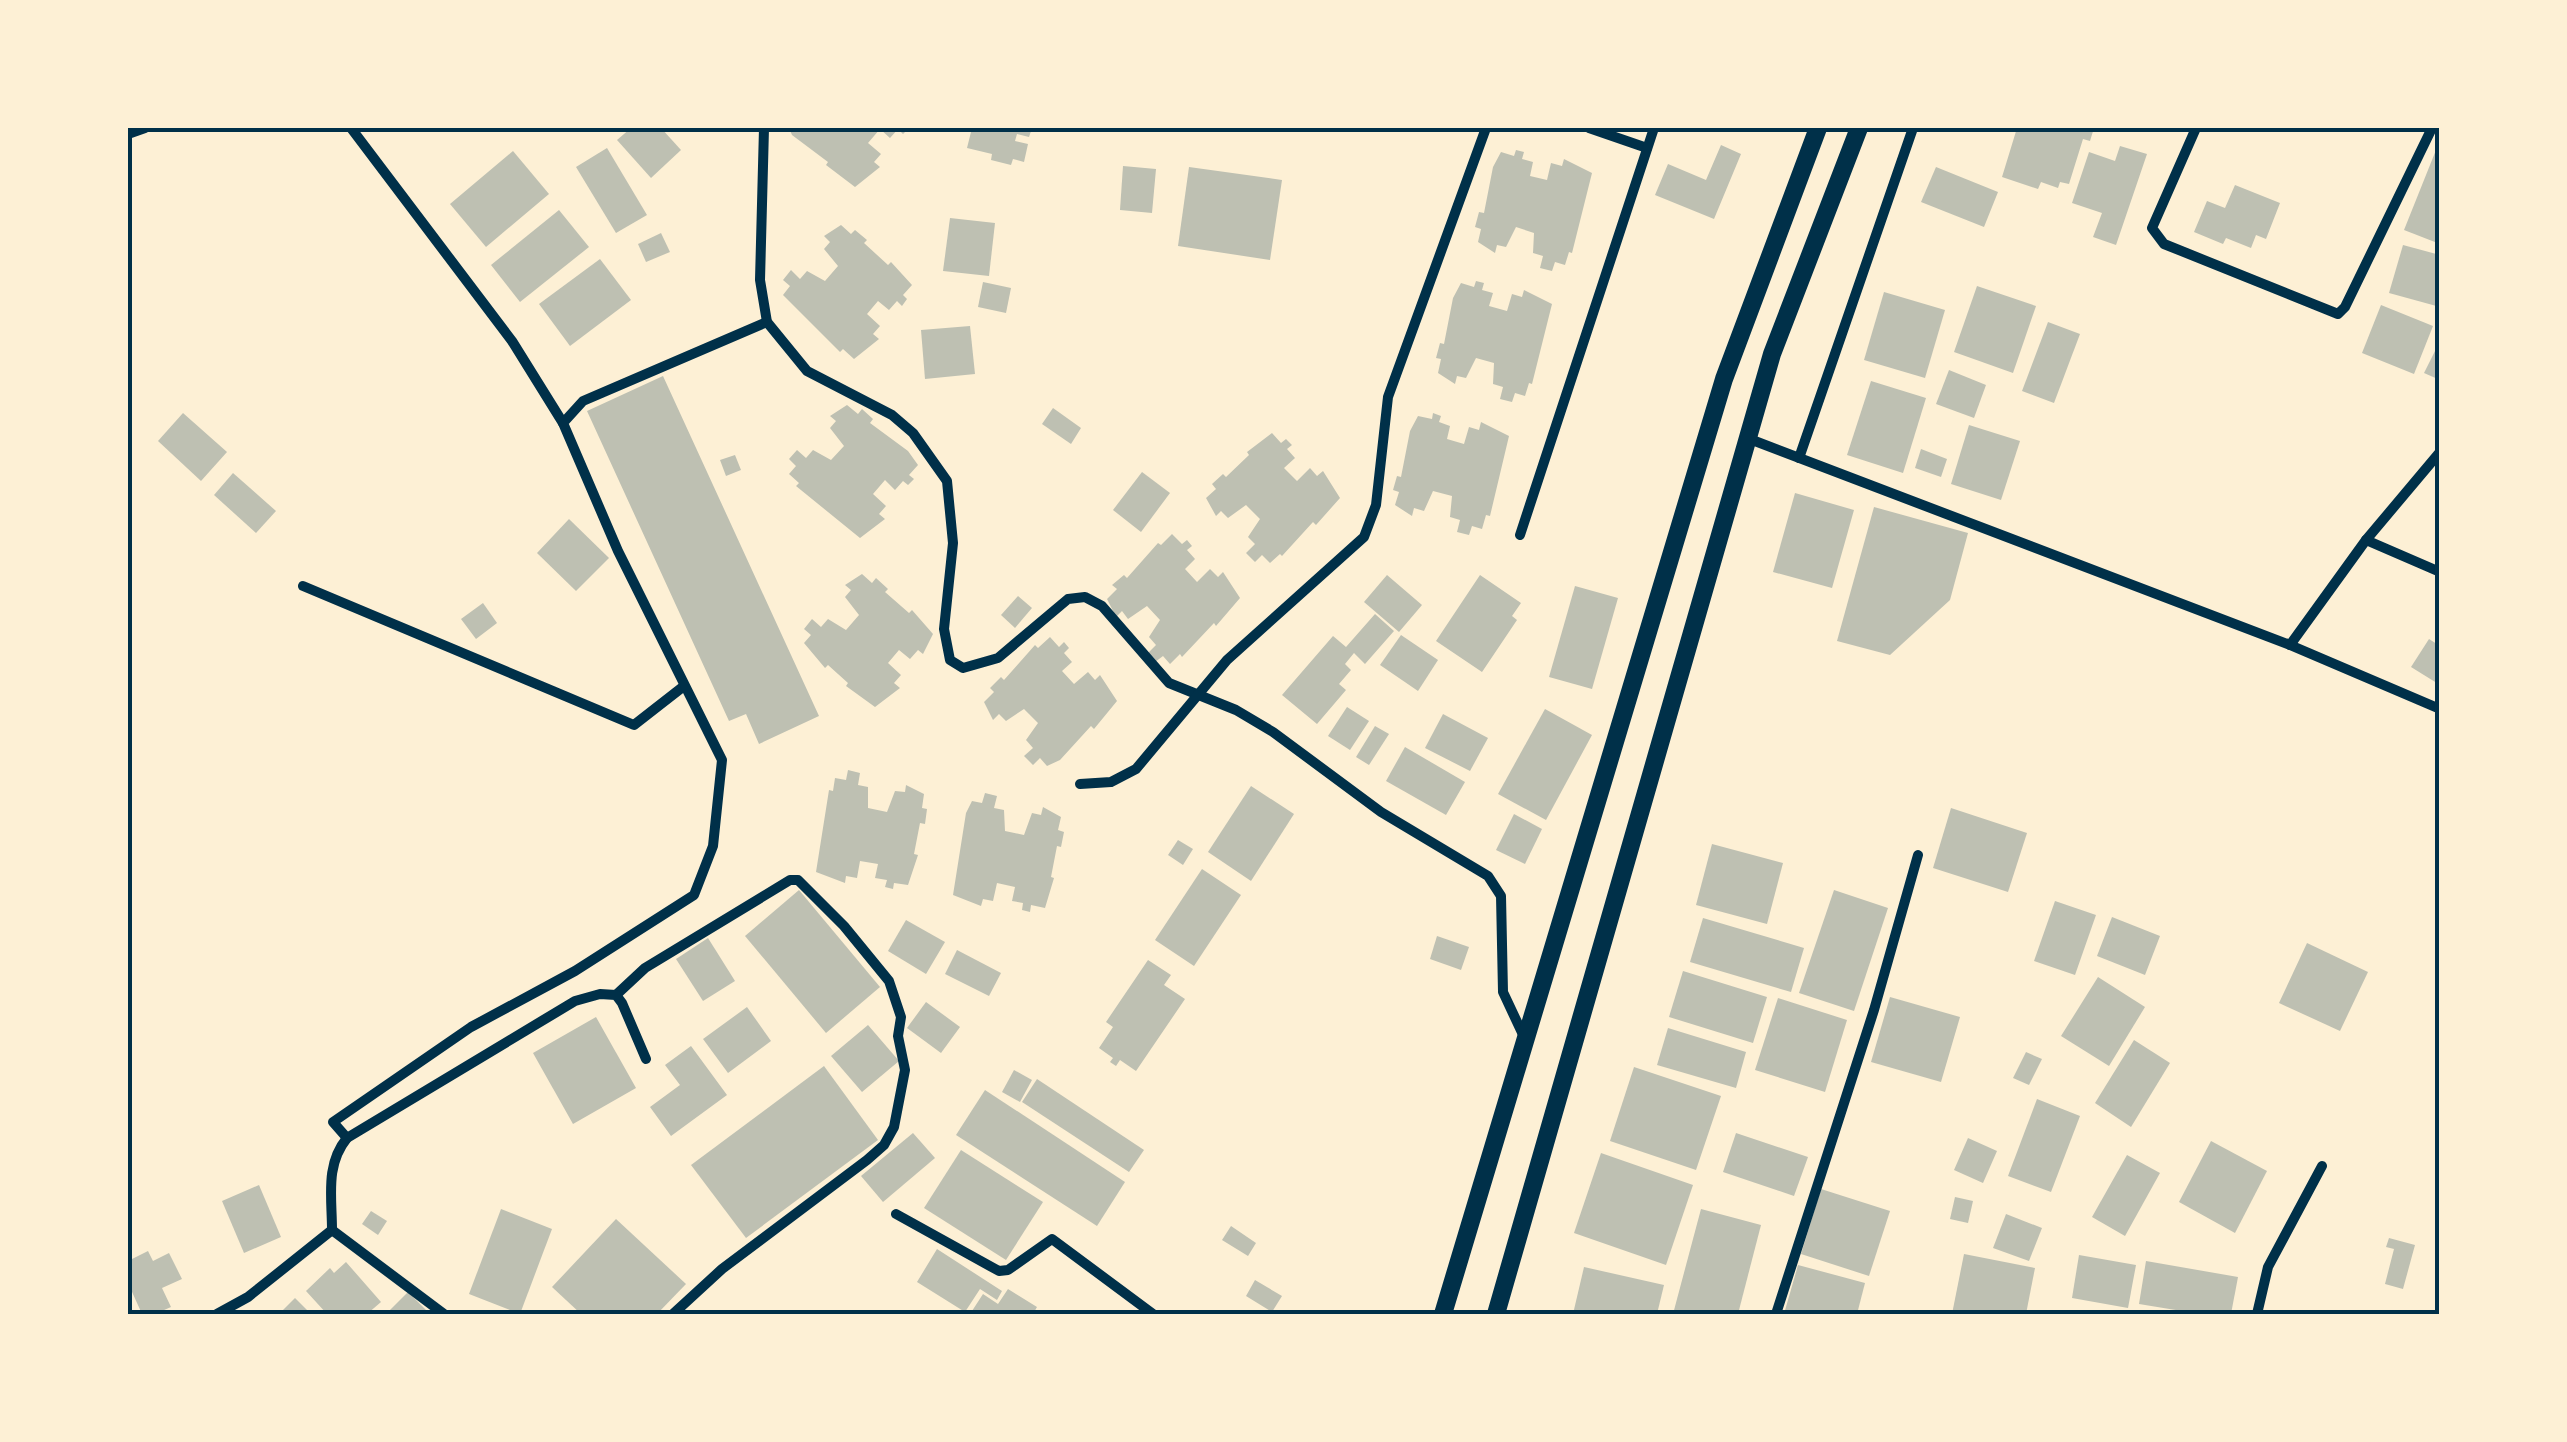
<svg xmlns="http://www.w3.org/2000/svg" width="2567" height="1442" font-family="'Archivo Narrow',sans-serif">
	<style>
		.building { fill: #bec0b2 }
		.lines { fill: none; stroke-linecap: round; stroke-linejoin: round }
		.minor { stroke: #003049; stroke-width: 10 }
		.trunk { stroke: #003049; stroke-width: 18 }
		.neatline { fill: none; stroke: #003049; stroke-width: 4 }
	</style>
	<rect width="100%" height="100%" fill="#fdf0d5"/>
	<g class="building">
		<path d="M631 128H661L681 150 651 178 617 140Z"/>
		<path d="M789 128H909L903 134 898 129 890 138 880 129 868 143 881 154 874 162 880 167 855 187 826 165 828 162 792 135Z"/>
		<path d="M972 128H1032L1029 137 1017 134 1015 141 1028 144 1024 162 1013 159 1011 165 991 160 992 154 967 148Z"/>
		<path d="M2017 128H2094L2090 141 2083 139 2069 184 2060 182 2058 188 2041 182 2038 189 2002 177Z"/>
		<path d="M2440 140V244L2404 230Z"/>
		<path d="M1721 145 1741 154 1714 219 1655 195 1668 164 1706 180Z"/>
		<path d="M2120 146 2147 154 2116 245 2093 237 2102 213 2072 203 2089 152 2115 161Z"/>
		<path d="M607 148 647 215 616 233 576 167Z"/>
		<path d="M1516 150 1524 152 1522 159 1533 162 1530 176 1547 180 1551 163 1562 166 1564 159 1592 173 1572 253 1569 252 1565 265 1555 262 1552 271 1540 268 1543 256 1533 253 1534 233 1516 227 1506 247 1497 245 1495 253 1478 242 1481 229 1475 227 1479 212 1484 213 1493 167 1501 152 1514 156Z"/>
		<path d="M513 151 549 194 486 247 450 204Z"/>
		<path d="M1123 166 1156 169 1152 213 1120 210Z"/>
		<path d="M1189 167 1282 180 1270 260 1178 246Z"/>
		<path d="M1936 167 1998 192 1984 227 1921 202Z"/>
		<path d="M2235 185 2280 203 2266 239 2256 235 2251 248 2226 238 2223 244 2194 232 2207 201 2225 208Z"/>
		<path d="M559 210 589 247 520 302 491 265Z"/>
		<path d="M950 218 995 223 989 276 943 271Z"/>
		<path d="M841 225 851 234 855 230 867 240 864 243 888 265 891 262 912 285 903 295 907 299 902 306 897 301 889 310 878 301 867 314 880 326 873 334 879 339 854 359 843 349 840 352 783 295 790 286 783 280 791 270 800 279 807 271 825 281 838 266 824 249 830 242 824 236Z"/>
		<path d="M661 233 670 252 646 262 638 244Z"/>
		<path d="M2403 245 2440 255V307L2389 293Z"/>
		<path d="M600 259 631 300 570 346 539 304Z"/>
		<path d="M1476 281 1484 283 1482 290 1493 293 1489 306 1507 311 1512 294 1522 297 1524 290 1552 304 1532 384 1529 383 1525 396 1515 393 1512 402 1500 399 1503 387 1493 384 1494 363 1476 358 1466 378 1457 376 1455 384 1438 373 1441 359 1436 358 1440 343 1444 344 1453 298 1461 283 1474 287Z"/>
		<path d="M983 282 1011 288 1006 313 978 307Z"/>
		<path d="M1977 286 2036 306 2013 373 1954 352Z"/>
		<path d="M1884 292 1945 310 1925 378 1864 360Z"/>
		<path d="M2381 305 2433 326 2414 374 2362 353Z"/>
		<path d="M2048 322 2080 334 2054 403 2022 391Z"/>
		<path d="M970 326 975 374 925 379 921 330Z"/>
		<path d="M2440 341V380L2424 373Z"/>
		<path d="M1949 370 1986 385 1974 418 1936 404Z"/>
		<path d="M663 376 819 716 759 744 746 714 729 721 587 411Z"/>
		<path d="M1871 381 1926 398 1903 473 1847 455Z"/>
		<path d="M847 405 858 414 862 409 873 419 870 423 908 451 918 465 909 475 914 479 908 485 903 481 895 490 885 480 873 494 886 506 879 514 885 519 860 538 796 486 799 483 789 474 796 466 789 459 797 450 806 458 813 450 831 460 844 446 830 428 836 421 830 416Z"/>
		<path d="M1053 408 1081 428 1071 444 1042 424Z"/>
		<path d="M183 413 227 452 201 481 158 441Z"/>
		<path d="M1433 413 1441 416 1439 422 1450 426 1447 439 1464 444 1469 427 1479 430 1481 422 1509 436 1490 516 1486 515 1482 529 1472 526 1469 535 1457 532 1460 520 1450 517 1452 496 1433 491 1424 511 1414 508 1412 516 1395 505 1399 492 1393 490 1397 476 1401 477 1410 431 1418 416 1432 419Z"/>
		<path d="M1969 425 2020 441 2001 500 1951 484Z"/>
		<path d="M1272 433 1281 443 1286 439 1292 445 1287 449 1295 458 1284 468 1297 481 1310 468 1317 476 1323 471 1340 498 1316 525 1313 522 1282 556 1280 554 1270 563 1262 555 1255 562 1246 553 1255 544 1248 537 1260 519 1246 505 1228 518 1221 511 1216 516 1206 498 1216 489 1212 484 1223 474 1226 477 1249 455 1247 452Z"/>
		<path d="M1921 449 1947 459 1941 477 1915 468Z"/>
		<path d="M735 455 741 470 726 476 720 460Z"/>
		<path d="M1142 472 1170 493 1141 532 1113 510Z"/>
		<path d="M233 473 276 511 256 533 214 495Z"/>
		<path d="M1795 493 1854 510 1832 588 1773 572Z"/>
		<path d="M1874 507 1968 533 1950 600 1890 655 1837 641Z"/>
		<path d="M569 519 609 558 576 591 537 553Z"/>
		<path d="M1172 534 1182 544 1187 540 1192 546 1187 550 1195 559 1185 569 1197 582 1210 569 1218 577 1223 572 1240 598 1216 626 1214 623 1182 657 1180 654 1170 664 1163 656 1155 662 1147 654 1156 645 1149 637 1160 620 1147 606 1128 619 1122 611 1116 617 1107 599 1117 589 1112 585 1124 575 1127 578 1158 543 1161 545Z"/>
		<path d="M862 574 872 583 876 578 888 589 885 592 909 613 912 610 933 634 923 654 918 650 910 659 899 650 888 663 901 675 894 683 900 688 875 707 846 686 848 683 828 665 825 668 804 643 811 635 804 629 812 619 821 627 828 619 846 630 859 615 845 597 851 590 845 585Z"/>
		<path d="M1387 575 1422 605 1399 632 1364 602Z"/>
		<path d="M1480 575 1521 603 1512 616 1517 620 1482 672 1436 641Z"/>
		<path d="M1575 586 1618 598 1592 689 1549 677Z"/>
		<path d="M1018 596 1032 608 1015 628 1001 615Z"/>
		<path d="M483 603 497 623 476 639 461 619Z"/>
		<path d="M1375 614 1394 631 1365 664 1354 653 1345 664 1351 670 1339 684 1346 690 1317 724 1282 695 1333 636 1346 647Z"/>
		<path d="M1401 635 1438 660 1418 691 1380 665Z"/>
		<path d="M1050 637 1059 647 1064 642 1069 648 1064 653 1072 662 1062 671 1074 684 1088 672 1095 680 1100 675 1117 701 1094 729 1091 726 1060 760 1047 766 1040 758 1033 765 1024 756 1033 748 1026 740 1038 723 1024 709 1006 721 999 714 993 720 984 702 994 692 990 688 1001 677 1004 680 1035 645 1038 648Z"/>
		<path d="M2429 639 2440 646V685L2411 667Z"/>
		<path d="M1347 707 1369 721 1350 750 1328 736Z"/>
		<path d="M1545 709 1592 735 1546 820 1498 794Z"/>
		<path d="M1443 714 1488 738 1470 771 1425 748Z"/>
		<path d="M1375 726 1389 734 1369 765 1356 757Z"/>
		<path d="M1405 747 1465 782 1446 815 1386 781Z"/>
		<path d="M848 770 860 773 858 785 868 787V808L887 812 895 791 905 792 906 785 924 794 922 808 927 809 925 824 920 823 914 854 918 855 908 885 894 883 893 889 885 887 887 880 875 878 878 864 860 861 857 878 846 876 845 883 816 872 829 790 833 791 835 778 846 780Z"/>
		<path d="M1251 786 1294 814 1251 881 1208 852Z"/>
		<path d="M985 793 997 796 994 808 1004 810 1005 831 1024 835 1032 813 1041 815 1043 807 1061 817 1058 830 1064 832 1061 847 1057 846 1051 877 1054 878 1045 908 1031 905 1030 912 1022 910 1023 903 1012 901 1015 887 997 883 993 901 983 899 981 906 953 895 966 813 972 801 982 803Z"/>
		<path d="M1951 808 2027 833 2008 892 1933 868Z"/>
		<path d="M1514 814 1542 829 1525 864 1496 850Z"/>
		<path d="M1178 840 1193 849 1183 865 1168 855Z"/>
		<path d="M1712 844 1783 863 1767 924 1696 905Z"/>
		<path d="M1202 869 1241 895 1194 966 1155 940Z"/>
		<path d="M799 890 880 987 826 1033 745 936Z"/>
		<path d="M1834 890 1888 908 1854 1011 1799 993Z"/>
		<path d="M2055 901 2096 915 2075 975 2034 961Z"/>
		<path d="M2112 917 2160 936 2145 975 2097 956Z"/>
		<path d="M1703 918 1804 948 1791 992 1690 962Z"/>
		<path d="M906 920 945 942 926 974 888 951Z"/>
		<path d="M1437 936 1469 947 1461 970 1430 959Z"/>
		<path d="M708 938 735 981 703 1001 676 959Z"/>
		<path d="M2307 943 2368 972 2340 1031 2279 1003Z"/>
		<path d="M957 950 1001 973 989 996 945 974Z"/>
		<path d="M1148 960 1171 975 1164 985 1185 999 1136 1071 1120 1060 1116 1066 1110 1062 1113 1058 1099 1048 1113 1027 1106 1022Z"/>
		<path d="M1683 971 1767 997 1753 1043 1669 1017Z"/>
		<path d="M2098 977 2145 1007 2109 1066 2061 1036Z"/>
		<path d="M1890 997 1960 1017 1941 1082 1871 1062Z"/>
		<path d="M1778 998 1847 1020 1825 1092 1755 1070Z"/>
		<path d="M926 1002 960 1027 941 1053 907 1028Z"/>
		<path d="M747 1007 771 1041 728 1073 703 1039Z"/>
		<path d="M596 1017 636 1088 573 1124 533 1053Z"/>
		<path d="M868 1025 899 1061 862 1092 831 1056Z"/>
		<path d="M1668 1028 1746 1052 1736 1088 1657 1065Z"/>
		<path d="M2134 1040 2170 1063 2131 1127 2095 1103Z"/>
		<path d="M691 1046 727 1095 671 1136 650 1107 680 1085 665 1065Z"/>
		<path d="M2026 1052 2042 1059 2029 1085 2013 1078Z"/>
		<path d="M824 1066 878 1140 746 1238 691 1165Z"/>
		<path d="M1634 1067 1721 1096 1696 1170 1610 1141Z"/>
		<path d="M1014 1070 1032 1080 1020 1102 1002 1092Z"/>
		<path d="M1037 1079 1144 1150 1129 1172 1022 1102Z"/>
		<path d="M985 1090 1125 1182 1097 1226 956 1135Z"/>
		<path d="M2037 1099 2080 1116 2051 1192 2008 1176Z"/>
		<path d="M913 1133 935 1158 883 1202 861 1176Z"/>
		<path d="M1736 1133 1808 1157 1794 1196 1723 1172Z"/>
		<path d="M1968 1138 1997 1151 1983 1183 1954 1170Z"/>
		<path d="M2211 1141 2267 1171 2235 1233 2179 1202Z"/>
		<path d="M961 1150 1043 1202 1006 1260 924 1208Z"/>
		<path d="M1601 1153 1693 1185 1666 1265 1574 1233Z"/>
		<path d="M2127 1155 2160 1173 2125 1236 2092 1217Z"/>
		<path d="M259 1185 281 1237 244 1253 222 1201Z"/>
		<path d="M1821 1189 1890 1211 1869 1276 1801 1254Z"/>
		<path d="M1955 1197 1973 1201 1968 1223 1950 1219Z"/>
		<path d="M501 1209 552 1229 520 1314 469 1294Z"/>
		<path d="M1701 1209 1761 1225 1738 1314H1673Z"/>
		<path d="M371 1211 387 1221 378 1235 362 1224Z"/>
		<path d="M2006 1214 2042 1228 2029 1261 1993 1248Z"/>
		<path d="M616 1219 686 1284 657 1314H581L552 1287Z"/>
		<path d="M1231 1226 1256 1243 1248 1256 1222 1240Z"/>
		<path d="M2389 1238 2415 1245 2403 1289 2385 1284 2394 1249 2386 1247Z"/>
		<path d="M937 1249 1002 1291 997 1300 980 1289 965 1312 917 1282Z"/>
		<path d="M148 1251 153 1261 169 1253 182 1279 162 1288 171 1307 155 1314H142L128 1283V1261Z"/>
		<path d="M1964 1254 2035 1268 2026 1314H1952Z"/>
		<path d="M2079 1255 2136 1265 2128 1308 2072 1298Z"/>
		<path d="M2146 1261 2238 1277 2231 1314H2200L2139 1304Z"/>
		<path d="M346 1262 381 1302 367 1314H327L306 1291 330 1268 334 1273Z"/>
		<path d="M1798 1265 1865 1283 1857 1314H1784Z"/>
		<path d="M1584 1267 1664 1285 1657 1314H1573Z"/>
		<path d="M1255 1280 1282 1296 1272 1312 1246 1296Z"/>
		<path d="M1008 1289 1037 1307 1033 1314 972 1311 983 1294 998 1304Z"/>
		<path d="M408 1292 430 1314H386Z"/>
		<path d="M295 1298 311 1314H279Z"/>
	</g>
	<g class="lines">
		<g class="minor">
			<path d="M351 128 512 341 563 423"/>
			<path d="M764 128 760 280 767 322 807 371 892 415 913 433 947 481 953 543 944 629 950 660 963 668 998 658 1068 599 1085 597 1102 606 1169 683 1236 710 1273 732 1381 812 1488 876 1501 896 1503 992 1525 1039"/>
			<path d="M1589 128 1647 148"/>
			<path d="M2196 128 2152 228 2164 244 2338 314 2345 307 2432 128"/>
			<path d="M128 134 145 128"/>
			<path d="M1747 438 2290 645 2440 709"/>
			<path d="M1799 458 1913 128"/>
			<path d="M1520 535 1654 128"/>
			<path d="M2366 540 2440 572"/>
			<path d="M303 586 634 725 684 686"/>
			<path d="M2290 645 2366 540 2440 452"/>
			<path d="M1080 784 1111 782 1136 769 1227 660 1364 537 1376 505 1388 397 1486 128"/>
			<path d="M616 995 645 968 790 880H798L844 926 889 981 901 1017 898 1036 905 1070 894 1127 884 1145 867 1160 722 1269 673 1314"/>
			<path d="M347 1138 333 1122 471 1027 575 971 694 895 713 846 722 760 618 551 563 423 583 401 767 322"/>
			<path d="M896 1214 999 1271 1008 1270 1052 1239 1153 1314"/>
			<path d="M217 1314 248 1297 332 1230"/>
			<path d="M444 1314 332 1230C332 1197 325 1165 347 1138L575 1001 600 994 616 995 622 1003 646 1059"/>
			<path d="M1776 1314 1874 1010 1918 855"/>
			<path d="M2257 1314 2268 1267 2322 1166"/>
		</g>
		<g class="trunk">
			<path d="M1443 1314 1724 379 1818 128"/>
			<path d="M1496 1314 1772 354 1859 128"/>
		</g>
	</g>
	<rect width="2567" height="1442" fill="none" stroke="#fdf0d5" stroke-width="260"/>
	<rect x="130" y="130" width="2307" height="1182" class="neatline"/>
</svg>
